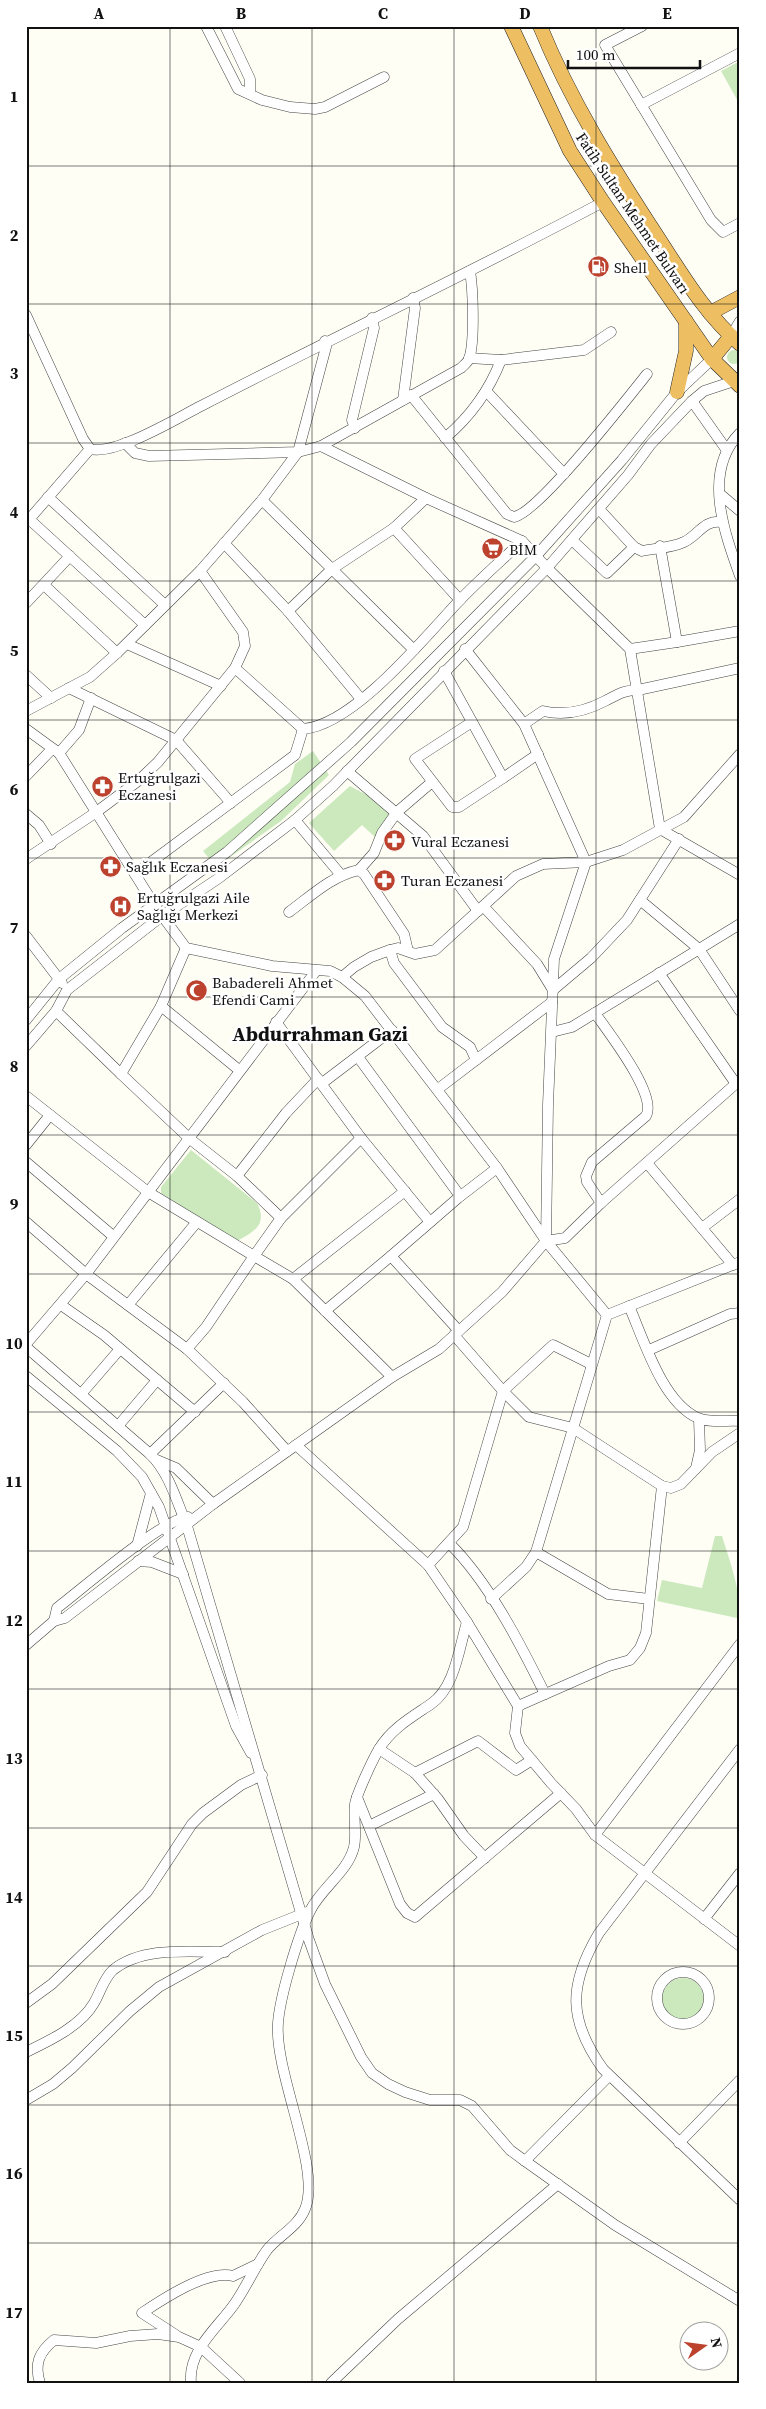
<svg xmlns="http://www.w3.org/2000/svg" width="766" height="2409" font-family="'Source Serif 4',serif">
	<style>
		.green { fill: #cce9be }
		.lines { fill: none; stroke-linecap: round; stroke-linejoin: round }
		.minor-casing { stroke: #444; stroke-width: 11 }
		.highway-casing { stroke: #222; stroke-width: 15 }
		.minor { stroke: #fff; stroke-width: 10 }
		.highway { stroke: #eebe63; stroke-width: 14 }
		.grid { fill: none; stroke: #111; stroke-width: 1; stroke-opacity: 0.55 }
		.labels { text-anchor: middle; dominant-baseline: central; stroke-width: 5; stroke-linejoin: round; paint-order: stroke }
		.street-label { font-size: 15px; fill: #111; stroke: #fff }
		.poi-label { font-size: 15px; fill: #111; stroke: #fff; text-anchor: start }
		.district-label { font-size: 20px; font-weight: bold; fill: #111; stroke: #fff }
		.neatline { fill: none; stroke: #111; stroke-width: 2 }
		.grid-label { font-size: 16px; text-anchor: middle; font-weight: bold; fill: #111 }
	</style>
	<rect width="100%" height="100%" fill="#fefef5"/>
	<g class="green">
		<path d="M740 61V105L721 71Z"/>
		<circle cx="734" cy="357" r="7"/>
		<path d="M313 751 329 775 281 821 216 867 203 851 290 782 295 764Z"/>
		<path d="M350 786 367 795 390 815 375 837 362 825 334 851 309 823Z"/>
		<path d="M191 1150 257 1203C268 1224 254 1232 237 1241L161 1193V1187Z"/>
		<path d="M715 1536H722C727 1553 746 1604 737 1618L657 1601 662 1580 702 1588Z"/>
		<circle cx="683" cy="1999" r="21"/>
	</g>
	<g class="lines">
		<defs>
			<g id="minor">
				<path d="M206 26 238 89 262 100 290 107 315 109 325 107 384 77"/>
				<path d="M225 26 250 79V92"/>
				<path d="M642 26 605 45 711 220 723 232 740 223"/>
				<path d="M641 105 740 53"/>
				<path d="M26 315 83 439 90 449C115 456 177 418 201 406 334 337 470 273 603 202"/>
				<path d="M731 336 740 321"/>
				<path d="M469 358 501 360 584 350 611 332"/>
				<path d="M487 392 564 474"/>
				<path d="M411 395 507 514 514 517C538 513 627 399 647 374"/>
				<path d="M403 400 415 308 413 298"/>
				<path d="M692 401 726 449"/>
				<path d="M355 428 352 420 374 328 372 318"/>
				<path d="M740 433C702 471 724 532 740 576"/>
				<path d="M445 438C471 416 489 391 501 360"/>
				<path d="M125 443 135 453 149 456 298 452 321 446 461 368C464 365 468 362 469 359 475 342 473 289 470 271"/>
				<path d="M720 494 740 511"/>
				<path d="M48 497 165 605"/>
				<path d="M262 500 414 650"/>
				<path d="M599 509 634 547 642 551C655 548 672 548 684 542 699 535 703 520 721 522"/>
				<path d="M29 519 145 625"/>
				<path d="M26 523 90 449"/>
				<path d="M394 528 460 600"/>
				<path d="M572 540 607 573 634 547"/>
				<path d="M522 541 547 568 630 649 660 829 740 875"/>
				<path d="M224 543 288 611 361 699"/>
				<path d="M660 546 677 642 740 631"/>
				<path d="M44 585 117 653"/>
				<path d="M26 603 70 556"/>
				<path d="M288 611 332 569 394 528 426 498"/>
				<path d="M127 644 221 686"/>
				<path d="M630 649 677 642"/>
				<path d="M235 668 303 729"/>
				<path d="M444 671 503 778 538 754"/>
				<path d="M26 675 51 698"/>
				<path d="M69 688 176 740 231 803"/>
				<path d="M26 711 90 677 117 653 200 571 262 500 298 452 326 347 325 341"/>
				<path d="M472 722 415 759 452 807H459L503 778"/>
				<path d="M524 724 543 711C564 716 586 711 605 701 617 695 623 690 638 690L740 668"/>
				<path d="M26 729 59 753 155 906 186 948 272 966 330 971 342 977 365 996 497 1168 546 1241 565 1238 601 1203 740 1080"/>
				<path d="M59 753 79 730 91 698"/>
				<path d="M347 771 423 836 478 911"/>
				<path d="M26 776 52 749"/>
				<path d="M26 814 39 825 51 844"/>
				<path d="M295 820 341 875"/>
				<path d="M26 859 95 813 138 781 158 762 235 668 245 646 243 632 200 571"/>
				<path d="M359 870 374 853 382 833 397 812 432 782"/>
				<path d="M135 874 295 755 303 729C354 725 424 638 459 601 479 580 501 561 522 541L426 498 321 446"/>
				<path d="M640 900 699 949 740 1011"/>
				<path d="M484 907 537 964 553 990 591 958 627 920 679 839"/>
				<path d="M289 912C311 896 331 876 359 870L364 874 404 934 408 951"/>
				<path d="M26 936 62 983"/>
				<path d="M186 948 161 1006 121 1074 190 1139 237 1176 281 1218"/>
				<path d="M390 950 394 963 442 1027 470 1047 476 1060"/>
				<path d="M659 973 736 1084"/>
				<path d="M342 977 354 967 371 957 390 950 398 948 415 954 435 950 516 876 543 864 586 862 623 850 684 817 740 754"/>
				<path d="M161 1006 239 1070"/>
				<path d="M56 1011 121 1074"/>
				<path d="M595 1013C608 1032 658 1095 646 1116L592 1162 586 1176 587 1182 601 1203"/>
				<path d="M26 1020 59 979 122 928 227 852 351 742 536 556 622 460 677 392 712 359"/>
				<path d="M276 1022 361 1138"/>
				<path d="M552 1032 572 1027 740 924"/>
				<path d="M26 1046 56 1011 67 990 162 916 219 878 295 820 333 786 547 568 628 475 651 444 692 401 704 391 734 381"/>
				<path d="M358 1057 460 1196"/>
				<path d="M321 1084 392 1030"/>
				<path d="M438 1089 552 1002"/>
				<path d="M26 1096 148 1192 254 1256 206 1327 187 1349"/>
				<path d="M26 1145 50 1115"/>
				<path d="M26 1162 113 1236"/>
				<path d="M647 1163 733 1265"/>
				<path d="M237 1176 286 1113 318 1079"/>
				<path d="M26 1222 86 1274 187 1349 243 1402 287 1451"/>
				<path d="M702 1228 740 1199"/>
				<path d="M546 1241 607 1315"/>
				<path d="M391 1256 458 1198 497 1168"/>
				<path d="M293 1279 405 1191"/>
				<path d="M61 1305 104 1335 195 1412"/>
				<path d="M128 1305 196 1223"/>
				<path d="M629 1306C644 1340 662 1402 698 1418 708 1423 728 1420 740 1421"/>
				<path d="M325 1311 391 1256 459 1331"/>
				<path d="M26 1344 86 1274 316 971"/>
				<path d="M26 1347 150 1454C169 1472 177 1502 187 1526L309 1940 325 1984 361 2057 372 2073 388 2084 405 2092 430 2100H460L472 2106 510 2150 525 2161 615 2225 740 2301"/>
				<path d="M649 1350 730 1314 740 1313"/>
				<path d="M26 1376 117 1451 142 1477 159 1507 236 1726 251 1753"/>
				<path d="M392 1377 293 1279 254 1256 281 1218 361 1138 430 1222"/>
				<path d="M82 1393 120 1349"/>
				<path d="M118 1426 157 1380"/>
				<path d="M296 1445 428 1565 467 1622 518 1706 609 1666 630 1660 640 1648 646 1633 662 1486 573 1428 529 1417 503 1391 454 1335"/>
				<path d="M150 1454 224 1383"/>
				<path d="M157 1460 176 1468 213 1504 392 1377 439 1349 502 1292 546 1241 548 1105 554 959 586 862 524 724 465 649"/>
				<path d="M696 1468 700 1450 699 1419"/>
				<path d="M662 1486 671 1488 681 1484 712 1452 740 1433"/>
				<path d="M449 1543C488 1581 521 1645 545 1694"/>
				<path d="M137 1546 151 1493"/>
				<path d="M536 1552 608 1594 649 1599"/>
				<path d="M138 1561 152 1562 183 1574"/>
				<path d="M428 1565 463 1527 503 1391 553 1345 591 1364"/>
				<path d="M491 1599 526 1567 536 1552 607 1315 740 1262"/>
				<path d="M54 1621 57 1608C82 1589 161 1520 188 1517"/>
				<path d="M26 1645 54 1621 65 1618 213 1504"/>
				<path d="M518 1706 515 1733 520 1746 551 1783 576 1809 595 1835 740 1946"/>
				<path d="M379 1749 415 1773 438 1799 464 1836 485 1858"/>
				<path d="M740 1749 599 1933C568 1985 568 2020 603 2069L740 2200"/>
				<path d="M415 1773 478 1741 516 1770 532 1760"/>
				<path d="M357 1797 400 1904 407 1913 415 1917 561 1793"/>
				<path d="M369 1826 434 1794"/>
				<path d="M595 1835 740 1644"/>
				<path d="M704 1919 740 1873"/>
				<circle cx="683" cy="1998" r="26"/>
				<path d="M26 2003 52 1984 147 1892 192 1824 203 1813 241 1785 262 1775"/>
				<path d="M26 2052C49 2041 81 2026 94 2003 100 1993 104 1978 113 1970 142 1946 190 1952 225 1952"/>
				<path d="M26 2100 53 2084 72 2068 130 2011 159 1987 262 1930 307 1912"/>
				<path d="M679 2143 740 2080"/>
				<path d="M525 2161 609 2076"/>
				<path d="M176 2335 142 2313C163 2299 208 2269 233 2276L258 2264"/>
				<path d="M40 2383C34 2364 39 2352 54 2340L96 2343 130 2336 158 2334 179 2337 201 2347 240 2383"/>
				<path d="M191 2383C188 2351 216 2329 233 2306 246 2288 254 2268 267 2250 278 2236 298 2227 305 2209 322 2170 274 2073 278 2023 280 1996 298 1936 310 1911 321 1888 348 1872 354 1847 357 1833 353 1818 355 1804 357 1793 373 1759 379 1749 392 1728 412 1717 431 1704 455 1688 459 1648 467 1622"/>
				<path d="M331 2383 398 2319 558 2184"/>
			</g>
			<g id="highway">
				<path d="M511 26 570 151 603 202 712 359 740 386"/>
				<path d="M540 26C571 102 614 170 659 239 683 276 706 315 740 344"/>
				<path d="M710 313 740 297"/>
				<path d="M712 359 731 336"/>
				<path d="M677 392 686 351V321"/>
			</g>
		</defs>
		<use href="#minor" class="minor-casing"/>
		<use href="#highway" class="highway-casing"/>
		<use href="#minor" class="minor"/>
		<use href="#highway" class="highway"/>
	</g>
	<path class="grid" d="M170 26V2383M312 26V2383M454 26V2383M596 26V2383M26 166H740M26 304H740M26 443H740M26 581H740M26 720H740M26 858H740M26 997H740M26 1135H740M26 1274H740M26 1412H740M26 1551H740M26 1689H740M26 1828H740M26 1966H740M26 2105H740M26 2243H740"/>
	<defs>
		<symbol id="fuel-disc" viewBox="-11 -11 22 22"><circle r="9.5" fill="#bc422d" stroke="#fff"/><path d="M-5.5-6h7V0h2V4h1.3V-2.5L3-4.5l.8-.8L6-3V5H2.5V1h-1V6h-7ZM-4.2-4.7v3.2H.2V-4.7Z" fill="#fff"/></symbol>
		<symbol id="supermarket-disc" viewBox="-11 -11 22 22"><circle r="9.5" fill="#bc422d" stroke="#fff"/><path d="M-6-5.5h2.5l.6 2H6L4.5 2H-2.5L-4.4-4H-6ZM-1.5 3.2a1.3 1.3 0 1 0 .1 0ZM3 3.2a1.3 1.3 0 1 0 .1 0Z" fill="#fff"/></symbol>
		<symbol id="pharmacy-disc" viewBox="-11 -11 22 22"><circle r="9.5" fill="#bc422d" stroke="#fff"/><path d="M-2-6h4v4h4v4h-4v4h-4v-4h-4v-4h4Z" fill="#fff"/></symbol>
		<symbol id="hospital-disc" viewBox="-11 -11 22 22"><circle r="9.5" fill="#bc422d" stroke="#fff"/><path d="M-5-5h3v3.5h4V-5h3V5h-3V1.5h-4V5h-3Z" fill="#fff"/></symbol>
		<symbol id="mosque-disc" viewBox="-11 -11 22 22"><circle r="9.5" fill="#bc422d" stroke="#fff"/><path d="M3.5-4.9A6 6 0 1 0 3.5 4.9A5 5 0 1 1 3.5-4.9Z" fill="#fff"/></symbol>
	</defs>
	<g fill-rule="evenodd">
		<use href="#fuel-disc" x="586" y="254" width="25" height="25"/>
		<use href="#supermarket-disc" x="480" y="536" width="25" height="25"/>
		<use href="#pharmacy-disc" x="90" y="774" width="25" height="25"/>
		<use href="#pharmacy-disc" x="382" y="828" width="25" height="25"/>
		<use href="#pharmacy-disc" x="98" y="854" width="25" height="25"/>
		<use href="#pharmacy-disc" x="372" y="868" width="25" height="25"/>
		<use href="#hospital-disc" x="108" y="894" width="25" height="25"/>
		<use href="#mosque-disc" x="184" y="978" width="25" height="25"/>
	</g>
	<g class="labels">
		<g class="street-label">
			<text transform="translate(633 213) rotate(56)">Fatih Sultan Mehmet Bulvarı</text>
		</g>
		<g class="poi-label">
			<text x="614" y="267">Shell</text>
			<text x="509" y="549">BİM</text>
			<text x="118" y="777">Ertuğrulgazi<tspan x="118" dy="17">Eczanesi</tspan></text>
			<text x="411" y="841">Vural Eczanesi</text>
			<text x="126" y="866">Sağlık Eczanesi</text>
			<text x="401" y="880">Turan Eczanesi</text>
			<text x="137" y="897">Ertuğrulgazi Aile<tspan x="137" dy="17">Sağlığı Merkezi</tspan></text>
			<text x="212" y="982">Babadereli Ahmet<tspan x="212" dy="17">Efendi Cami</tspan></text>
		</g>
		<g class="district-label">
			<text x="320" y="1034">Abdurrahman Gazi</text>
		</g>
	</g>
	<rect width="766" height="2409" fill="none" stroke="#ffffff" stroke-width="55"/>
	<g transform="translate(704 2346) rotate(76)"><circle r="24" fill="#ffffff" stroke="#a0a0a0"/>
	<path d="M0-4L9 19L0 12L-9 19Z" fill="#bc422d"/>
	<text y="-8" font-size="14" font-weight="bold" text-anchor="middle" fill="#111111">N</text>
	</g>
	<path d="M568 60v8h132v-8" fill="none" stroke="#111111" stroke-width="2.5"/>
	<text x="576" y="60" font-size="15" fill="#111111" stroke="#ffffff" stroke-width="4" paint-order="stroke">100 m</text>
	<rect x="28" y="28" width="710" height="2354" class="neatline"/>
	<g class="grid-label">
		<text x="99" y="19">A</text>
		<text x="241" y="19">B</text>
		<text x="383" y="19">C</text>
		<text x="525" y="19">D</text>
		<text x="667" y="19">E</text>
		<text x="14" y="102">1</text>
		<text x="14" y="241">2</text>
		<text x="14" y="379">3</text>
		<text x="14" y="518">4</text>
		<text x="14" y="656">5</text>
		<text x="14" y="795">6</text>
		<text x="14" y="933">7</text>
		<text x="14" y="1072">8</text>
		<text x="14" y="1210">9</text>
		<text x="14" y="1349">10</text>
		<text x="14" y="1487">11</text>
		<text x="14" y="1626">12</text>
		<text x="14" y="1764">13</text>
		<text x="14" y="1903">14</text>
		<text x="14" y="2041">15</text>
		<text x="14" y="2179">16</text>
		<text x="14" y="2318">17</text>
	</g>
</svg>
